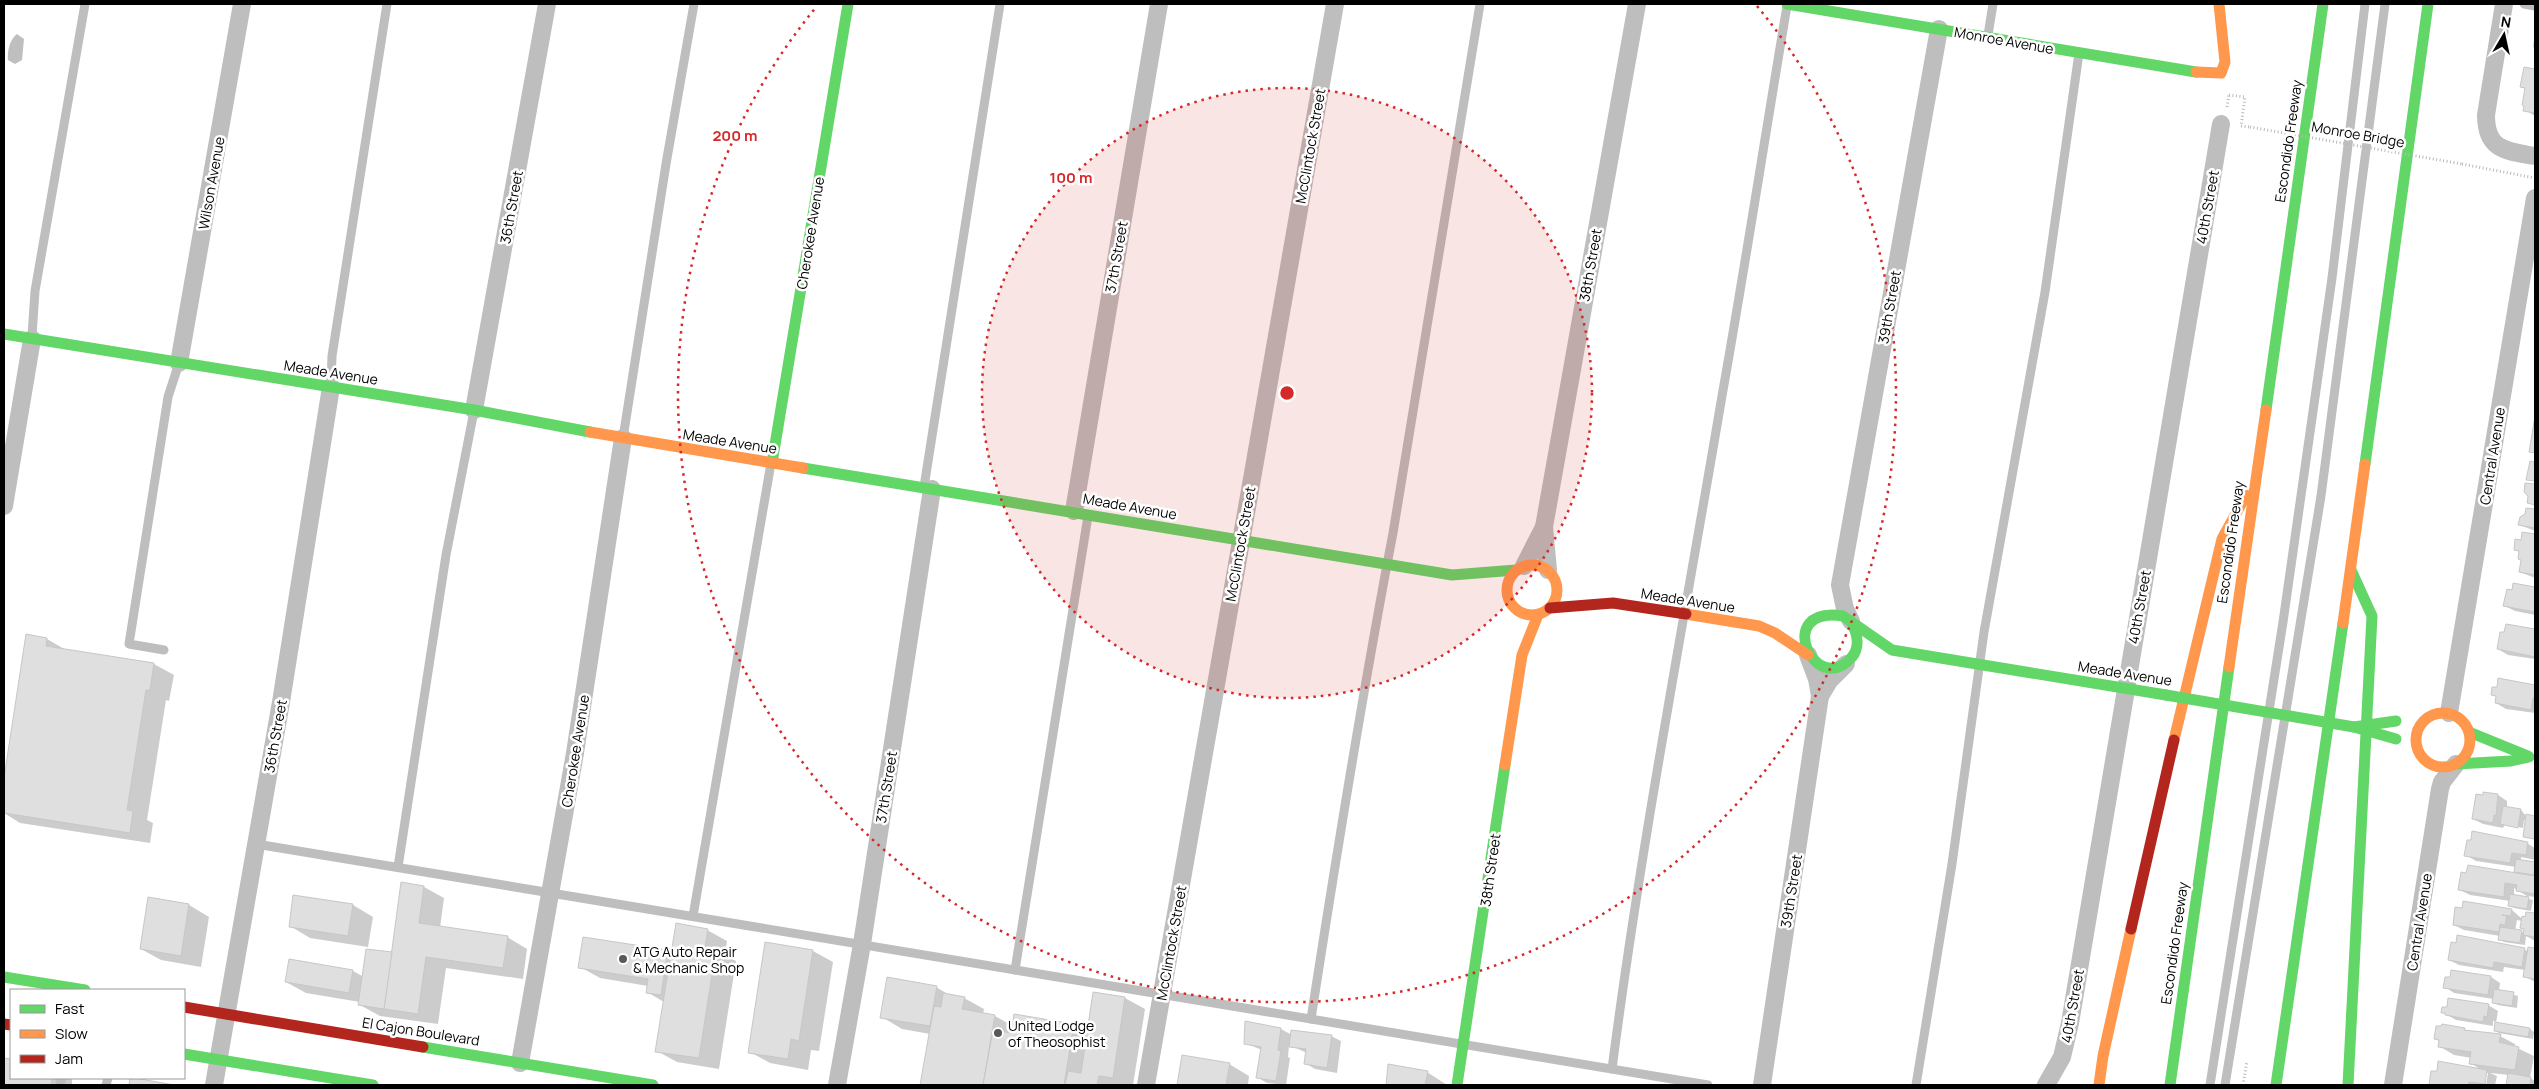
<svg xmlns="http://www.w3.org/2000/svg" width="2539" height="1089" font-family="Manrope,sans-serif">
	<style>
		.water { fill: #bfbfbf }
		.shadow { fill: #0003; fill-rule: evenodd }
		.building { fill: #dfdfdf; stroke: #c7c7c7 }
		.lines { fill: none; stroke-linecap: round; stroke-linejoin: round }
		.path { stroke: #b9b9b9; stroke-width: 3; stroke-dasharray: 1 2.5; stroke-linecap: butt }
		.lane { stroke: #bebebe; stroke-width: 9 }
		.street { stroke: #bebebe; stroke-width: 18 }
		.fast { stroke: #63d668; stroke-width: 11 }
		.slow { stroke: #ff974d; stroke-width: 11 }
		.jam { stroke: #b3261e; stroke-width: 11 }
		.path-bridge { stroke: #b9b9b9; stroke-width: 3; stroke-dasharray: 1 2.5; stroke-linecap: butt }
		.fast-bridge { stroke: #63d668; stroke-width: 11 }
		.ring { fill: none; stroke: #d62828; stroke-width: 2.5; stroke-dasharray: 2.5 5 }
		.poi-dot { fill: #595959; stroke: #fff; stroke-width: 2 }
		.labels { text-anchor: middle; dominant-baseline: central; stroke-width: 5; stroke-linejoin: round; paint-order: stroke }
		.street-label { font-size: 14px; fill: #000; stroke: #fff }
		.poi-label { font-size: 14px; fill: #000; stroke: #fff; text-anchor: start }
		.centre { fill: #d62828; stroke: #fff; stroke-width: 2.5 }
		.ring-label { font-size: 15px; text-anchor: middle; font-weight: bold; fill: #d62828; stroke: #fff; stroke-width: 5; stroke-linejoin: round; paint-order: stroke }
	</style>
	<rect width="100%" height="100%" fill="#fff"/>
	<path class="water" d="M17 34 24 39 22 60 15 64 8 60C7 51 10 39 17 34Z"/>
	<g class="shadow">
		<path d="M2535 33V48L2533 47Z"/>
		<path d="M2525 69 2535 70V116L2525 110 2526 89 2522 87Z"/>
		<path d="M2527 509 2535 510V531L2520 525Z"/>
		<path d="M2523 533 2535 535V578L2520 572 2522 560 2520 552 2515 549 2522 541Z"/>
		<path d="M2514 585 2535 588V615L2515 611 2505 606 2513 592Z"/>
		<path d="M2507 625 2535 629V659L2508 655 2498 649Z"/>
		<path d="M27 636 47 639 66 650 154 664 174 675 169 701 166 700 147 820 153 823 150 843 20 823 4 813V786Z"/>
		<path d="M2499 680 2535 686V713L2506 709 2496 703 2497 697 2492 694 2498 689Z"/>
		<path d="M2498 795 2507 801V808L2521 810 2525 815 2535 817V840L2524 836 2527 820H2524L2523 828 2505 824 2503 828 2483 824 2473 819 2484 796Z"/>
		<path d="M2528 844 2535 848V860L2521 857V861L2535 863V897L2527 896 2514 888V896L2533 900 2531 911 2514 908 2510 905V901L2470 895 2460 890 2523 875 2516 871V867L2476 861 2466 855Z"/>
		<path d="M402 884 424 887 444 898 440 928 507 937 527 949 523 979 446 968 438 1024 380 1016 360 1005V1002L306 993 286 982 353 971 364 977 393 954Z"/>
		<path d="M149 899 189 905 209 917 201 967 161 960 141 949Z"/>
		<path d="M353 905 373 917 368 947 310 938 290 926Z"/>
		<path d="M2512 910 2521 918H2526L2527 913 2535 915V941L2526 936 2525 945 2504 942 2500 939V936L2464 930 2454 925ZM2517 920 2522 921 2521 928 2525 930V933L2515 931Z"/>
		<path d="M707 930 727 941 725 955 736 961 719 1069 677 1062 657 1051 664 1002 647 992 648 986 600 978 580 967 668 952 672 954Z"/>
		<path d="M2458 937 2529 951V948L2535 949V982L2524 976 2525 970 2504 967 2503 972 2459 965 2449 960Z"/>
		<path d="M767 944 813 951 833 962 819 1051 811 1050 808 1070 770 1063 750 1052Z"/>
		<path d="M2491 977 2500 983 2499 991 2518 996 2517 1008 2498 1005 2493 1002 2494 999 2454 993 2445 987Z"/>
		<path d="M936 987 951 996 964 998 984 1009 983 1014 995 1016 1013 1026 1074 1025 1088 1033 1125 998 1145 1009 1133 1085H922L930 1034 902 1029 882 1017Z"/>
		<path d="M2488 1005 2498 1011 2496 1023 2530 1029 2534 1032 2533 1039 2499 1033 2495 1030 2496 1022 2493 1021V1026L2456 1020 2442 1012Z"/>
		<path d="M1281 1029 1292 1035 1331 1036 1341 1041 1337 1073 1315 1069 1305 1063 1307 1053 1289 1045 1288 1057 1290 1058 1286 1085 1267 1083 1257 1077 1262 1050 1245 1043Z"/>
		<path d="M2464 1029 2472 1033 2473 1031 2500 1036 2515 1044V1047L2534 1056 2530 1078 2535 1081V1085H2508L2509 1075 2490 1073 2497 1076 2495 1085H2486L2488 1073H2486L2484 1085H2430L2432 1072 2481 1070 2471 1063 2472 1058 2454 1055 2439 1046 2440 1041 2435 1039Z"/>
		<path d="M1183 1056 1229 1064 1249 1076 1248 1085H1178Z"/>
		<path d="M4 1060 11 1061V1078H72V1085H4Z"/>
		<path d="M1389 1066 1427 1072 1447 1085H1387Z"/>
	</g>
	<g class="building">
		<path d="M2524 67 2535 69V113L2523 111 2524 106 2522 105 2525 88 2520 87Z"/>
		<path d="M2535 416V453L2529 452Z"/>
		<path d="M2530 461 2535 462V481L2526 480Z"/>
		<path d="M2525 483 2535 484V505L2527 503 2528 496 2524 492Z"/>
		<path d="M2526 508 2535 509V528L2518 525 2520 517 2525 514Z"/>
		<path d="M2522 532 2535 534V575L2519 572 2521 560 2518 559 2519 551 2514 550 2515 539 2521 540Z"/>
		<path d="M2513 583 2535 587V612L2503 606 2507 589 2512 590Z"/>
		<path d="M2506 624 2535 629V657L2497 649 2500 632H2504Z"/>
		<path d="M26 634 47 638 46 646 154 663 150 690H146L127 810 133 811 130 833 4 813V778Z"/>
		<path d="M2498 678 2535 685V698H2533L2531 710 2495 703 2496 696 2491 695 2492 687H2497Z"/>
		<path d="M2483 792 2498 794 2496 816 2494 815 2493 823 2472 819 2476 794 2483 795Z"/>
		<path d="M2503 806 2521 809 2518 828 2500 824Z"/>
		<path d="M2526 814 2535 816V839L2523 837Z"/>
		<path d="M2472 831 2528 842 2526 855 2512 853 2510 863 2464 856 2467 840H2471Z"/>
		<path d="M2516 859 2535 862 2534 875 2514 872Z"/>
		<path d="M2468 865 2535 876V894L2516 891 2517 885 2505 883 2504 897 2458 890 2461 872 2466 873Z"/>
		<path d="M401 882 424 886 419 923 508 936 503 968 426 957 418 1014 384 1009Z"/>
		<path d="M2510 894 2529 897 2527 909 2508 906Z"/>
		<path d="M293 895 353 904 348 936 289 927Z"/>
		<path d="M148 897 189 904 181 956 140 949Z"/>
		<path d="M2463 901 2512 909 2511 916 2502 915 2507 916 2505 925 2500 924 2499 932 2453 925 2455 907 2462 908Z"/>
		<path d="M2526 912 2535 913V937L2523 935 2524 929 2520 928 2522 916 2525 917Z"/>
		<path d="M676 923 708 929 705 947 716 949 699 1058 655 1052Z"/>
		<path d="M2500 927 2522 930 2520 943 2498 940Z"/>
		<path d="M2457 935 2525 948 2522 967 2494 962 2493 968 2448 960 2451 942 2456 943Z"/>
		<path d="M583 937 668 950 661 995 646 993 648 979 578 968Z"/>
		<path d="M765 942 813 950 799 1041 791 1039 788 1059 748 1053Z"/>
		<path d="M2528 947 2535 948V979L2523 977Z"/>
		<path d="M366 949 392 952 384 1009 358 1005Z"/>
		<path d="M289 959 353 970 349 993 285 982Z"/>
		<path d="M2451 970 2491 976 2488 995 2443 988 2445 977H2450Z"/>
		<path d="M887 977 937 986 930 1026 880 1018Z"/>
		<path d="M2494 989 2514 992 2512 1006 2492 1003Z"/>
		<path d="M1093 992 1125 997 1113 1078 1099 1076 1097 1085H1065L1068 1071 1081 1073Z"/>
		<path d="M943 993 965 997 962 1009 995 1015 983 1085H920L934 1006 941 1007Z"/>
		<path d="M2448 998 2489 1004 2487 1017 2484 1016 2483 1022 2445 1015V1013H2441L2442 1007H2447Z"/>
		<path d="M1014 1014 1074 1024 1064 1085H983L993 1030 1011 1033Z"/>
		<path d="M1245 1021 1281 1028 1278 1050 1281 1051 1276 1081 1256 1078 1261 1047 1244 1044Z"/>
		<path d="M2495 1022 2530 1028 2528 1037 2494 1031Z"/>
		<path d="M2442 1024 2465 1028 2464 1030 2501 1034 2499 1042 2519 1047 2515 1070 2469 1064 2471 1052 2438 1047 2439 1040 2434 1039 2436 1026H2441Z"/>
		<path d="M1291 1030 1332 1035 1327 1068 1304 1064 1306 1049 1289 1047Z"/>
		<path d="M1182 1055 1230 1063 1226 1085H1177Z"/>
		<path d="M4 1058 11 1059V1078H52L51 1085H4Z"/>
		<path d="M2438 1061 2487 1070 2485 1084 2469 1082 2468 1085H2429L2431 1071H2437Z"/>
		<path d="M1388 1064 1428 1071 1425 1085H1386Z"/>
		<path d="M2508 1073 2531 1077 2530 1085H2506Z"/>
		<path d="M130 1078H135L174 1085H129Z"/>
	</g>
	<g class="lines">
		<g class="path">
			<path d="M2229 95 2245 97 2241 126 2250 127"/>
			<path d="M2227 107 2229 94"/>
			<path d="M2462 164 2535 178"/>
			<path d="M2243 1085 2247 1061"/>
		</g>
		<g class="lane">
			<path d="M2524 4 2535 6"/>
			<path d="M1988 35 1993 4"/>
			<path d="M32 336 35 291 85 4"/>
			<path d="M331 384 332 356 387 4"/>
			<path d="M623 438 666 164 694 4"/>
			<path d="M924 487 1000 4"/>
			<path d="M164 650 129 644 168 397 179 363"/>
			<path d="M256 844 1708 1085"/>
			<path d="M398 867 446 555 474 411"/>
			<path d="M693 916 771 463"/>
			<path d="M1015 970 1088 516"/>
			<path d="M1311 1019C1336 857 1362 695 1393 533L1480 4"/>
			<path d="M1612 1069C1641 844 1684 621 1722 396 1745 267 1765 136 1787 6"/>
			<path d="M60 1085 62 1078"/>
			<path d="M106 1085 108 1078"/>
			<path d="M1916 1085 1952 864 1984 632 2045 292 2079 53"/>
			<path d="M2210 1085 2283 622 2332 278 2365 4"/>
			<path d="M2225 1085 2321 496 2385 4"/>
		</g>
		<g class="street">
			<path d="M2504 4 2486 115C2486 151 2507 151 2535 156"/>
			<path d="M179 363 242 4"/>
			<path d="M474 410 547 4"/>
			<path d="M4 506 32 339"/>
			<path d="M1074 511 1159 4"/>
			<path d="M1524 566 1544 527"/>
			<path d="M1548 570 1544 527 1637 4"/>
			<path d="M1851 621 1845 609 1840 585 1939 29"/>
			<path d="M1808 655 1817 679 1820 696 1829 681 1846 664"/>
			<path d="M2449 713 2535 198"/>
			<path d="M520 1063 575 753 623 438"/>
			<path d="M214 1085 281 702 331 387"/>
			<path d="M837 1085 862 944 932 489"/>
			<path d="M1146 1085 1335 4"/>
			<path d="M1762 1085 1820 696"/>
			<path d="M2046 1085 2062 1057 2070 1023 2221 124"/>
			<path d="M2393 1085 2440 789 2442 782 2456 764"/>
		</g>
		<g class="fast">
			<path d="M1787 4 2196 72"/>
			<path d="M4 334 474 410 590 432"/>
			<path d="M2266 410 2323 4"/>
			<path d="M772 463 848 4"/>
			<path d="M2365 464 2428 4"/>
			<path d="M803 468 1452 575 1516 570"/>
			<path d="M1851 621C1857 633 1861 646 1852 657 1815 700 1772 605 1843 616L1892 650 2166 695"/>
			<path d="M2469 732 2528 756"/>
			<path d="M2456 764 2511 761 2529 757"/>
			<path d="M4 977 85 990"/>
			<path d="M423 1047 653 1085"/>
			<path d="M184 1054 373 1085"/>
			<path d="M1457 1085 1505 765"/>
			<path d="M2170 1085 2229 667"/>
			<path d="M2276 1085 2343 623"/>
			<path d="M2348 1085 2372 616 2351 570"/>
		</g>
		<g class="slow">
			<path d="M2196 72 2221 73 2225 62 2219 4"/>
			<path d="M590 432 803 468"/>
			<circle cx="1532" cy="590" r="25"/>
			<path d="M1686 614 1759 626 1775 633 1808 655"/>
			<path d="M2343 623 2365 464"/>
			<path d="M2229 667 2266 410"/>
			<circle cx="2443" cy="740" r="27"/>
			<path d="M2174 740 2222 539 2246 495"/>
			<path d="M1505 765 1522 655 1538 615"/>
			<path d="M2099 1085 2103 1056 2131 929"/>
		</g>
		<g class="jam">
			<path d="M1550 608 1613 603 1686 614"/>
			<path d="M2131 929 2174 740"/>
			<path d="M184 1007 423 1047"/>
			<path d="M4 1024 11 1025"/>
		</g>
		<path class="path-bridge" d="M2250 127 2462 164"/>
		<g class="fast-bridge">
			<path d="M2166 695 2354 727"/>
			<path d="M2396 721 2354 727 2396 739"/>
		</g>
	</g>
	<circle cx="1287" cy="393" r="305" fill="#d62828" fill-opacity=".12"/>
	<g class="ring">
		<circle cx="1287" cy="393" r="305"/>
		<path d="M1757 6A609 609 0 1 1 817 6"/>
	</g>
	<g class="poi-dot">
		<circle cx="623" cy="959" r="5"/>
		<circle cx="998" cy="1033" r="5"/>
	</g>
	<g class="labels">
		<g class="street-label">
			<text transform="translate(2004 40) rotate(10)">Monroe Avenue</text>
			<text transform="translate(2358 134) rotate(10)">Monroe Bridge</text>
			<text transform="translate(2288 141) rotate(-82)">Escondido Freeway</text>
			<text transform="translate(1310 146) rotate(-80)">McClintock Street</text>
			<text transform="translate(211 183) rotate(-80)">Wilson Avenue</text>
			<text transform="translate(511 207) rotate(-80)">36th Street</text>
			<text transform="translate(2207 207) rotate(-80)">40th Street</text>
			<text transform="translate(810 233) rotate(-81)">Cherokee Avenue</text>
			<text transform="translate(1116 257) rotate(-80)">37th Street</text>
			<text transform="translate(1590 265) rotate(-80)">38th Street</text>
			<text transform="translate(1889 307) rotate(-80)">39th Street</text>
			<text transform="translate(331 372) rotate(9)">Meade Avenue</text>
			<text transform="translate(730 441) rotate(9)">Meade Avenue</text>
			<text transform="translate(2492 456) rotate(-81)">Central Avenue</text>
			<text transform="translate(1130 506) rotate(10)">Meade Avenue</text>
			<text transform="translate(2230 542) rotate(-82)">Escondido Freeway</text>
			<text transform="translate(1240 544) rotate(-80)">McClintock Street</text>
			<text transform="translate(1688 600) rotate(9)">Meade Avenue</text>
			<text transform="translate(2139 607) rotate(-80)">40th Street</text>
			<text transform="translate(2125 673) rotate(9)">Meade Avenue</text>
			<text transform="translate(275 736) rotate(-80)">36th Street</text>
			<text transform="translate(575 751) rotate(-81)">Cherokee Avenue</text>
			<text transform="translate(886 787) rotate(-81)">37th Street</text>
			<text transform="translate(1490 870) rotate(-82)">38th Street</text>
			<text transform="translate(1791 891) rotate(-81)">39th Street</text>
			<text transform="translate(2419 922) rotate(-81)">Central Avenue</text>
			<text transform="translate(1171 943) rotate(-80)">McClintock Street</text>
			<text transform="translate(2174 943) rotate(-82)">Escondido Freeway</text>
			<text transform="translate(2072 1006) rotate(-80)">40th Street</text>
			<text transform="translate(421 1031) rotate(9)">El Cajon Boulevard</text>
		</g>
		<g class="poi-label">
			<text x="633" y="951">ATG Auto Repair<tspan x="633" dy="16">&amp; Mechanic Shop</tspan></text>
			<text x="1008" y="1025">United Lodge<tspan x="1008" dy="16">of Theosophist</tspan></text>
		</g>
	</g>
	<circle cx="1287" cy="393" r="8" class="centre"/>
	<g class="ring-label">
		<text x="735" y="141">200 m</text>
		<text x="1071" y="183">100 m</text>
	</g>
	<rect width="2539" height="1089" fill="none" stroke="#000000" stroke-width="10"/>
	<rect x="10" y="989" width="175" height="90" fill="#ffffff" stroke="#999999"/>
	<rect x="20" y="1005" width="25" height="8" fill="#63d668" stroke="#999999"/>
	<text x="55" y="1014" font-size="15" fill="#000000">Fast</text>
	<rect x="20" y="1030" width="25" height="8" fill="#ff974d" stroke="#999999"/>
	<text x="55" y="1039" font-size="15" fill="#000000">Slow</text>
	<rect x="20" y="1055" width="25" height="8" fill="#b3261e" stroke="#999999"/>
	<text x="55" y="1064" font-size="15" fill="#000000">Jam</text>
	<g transform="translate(2504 35) rotate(9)" stroke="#ffffff" stroke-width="4" paint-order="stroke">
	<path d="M0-4L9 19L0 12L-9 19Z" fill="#000000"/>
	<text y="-8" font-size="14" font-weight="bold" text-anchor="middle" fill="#000000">N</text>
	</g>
</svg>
